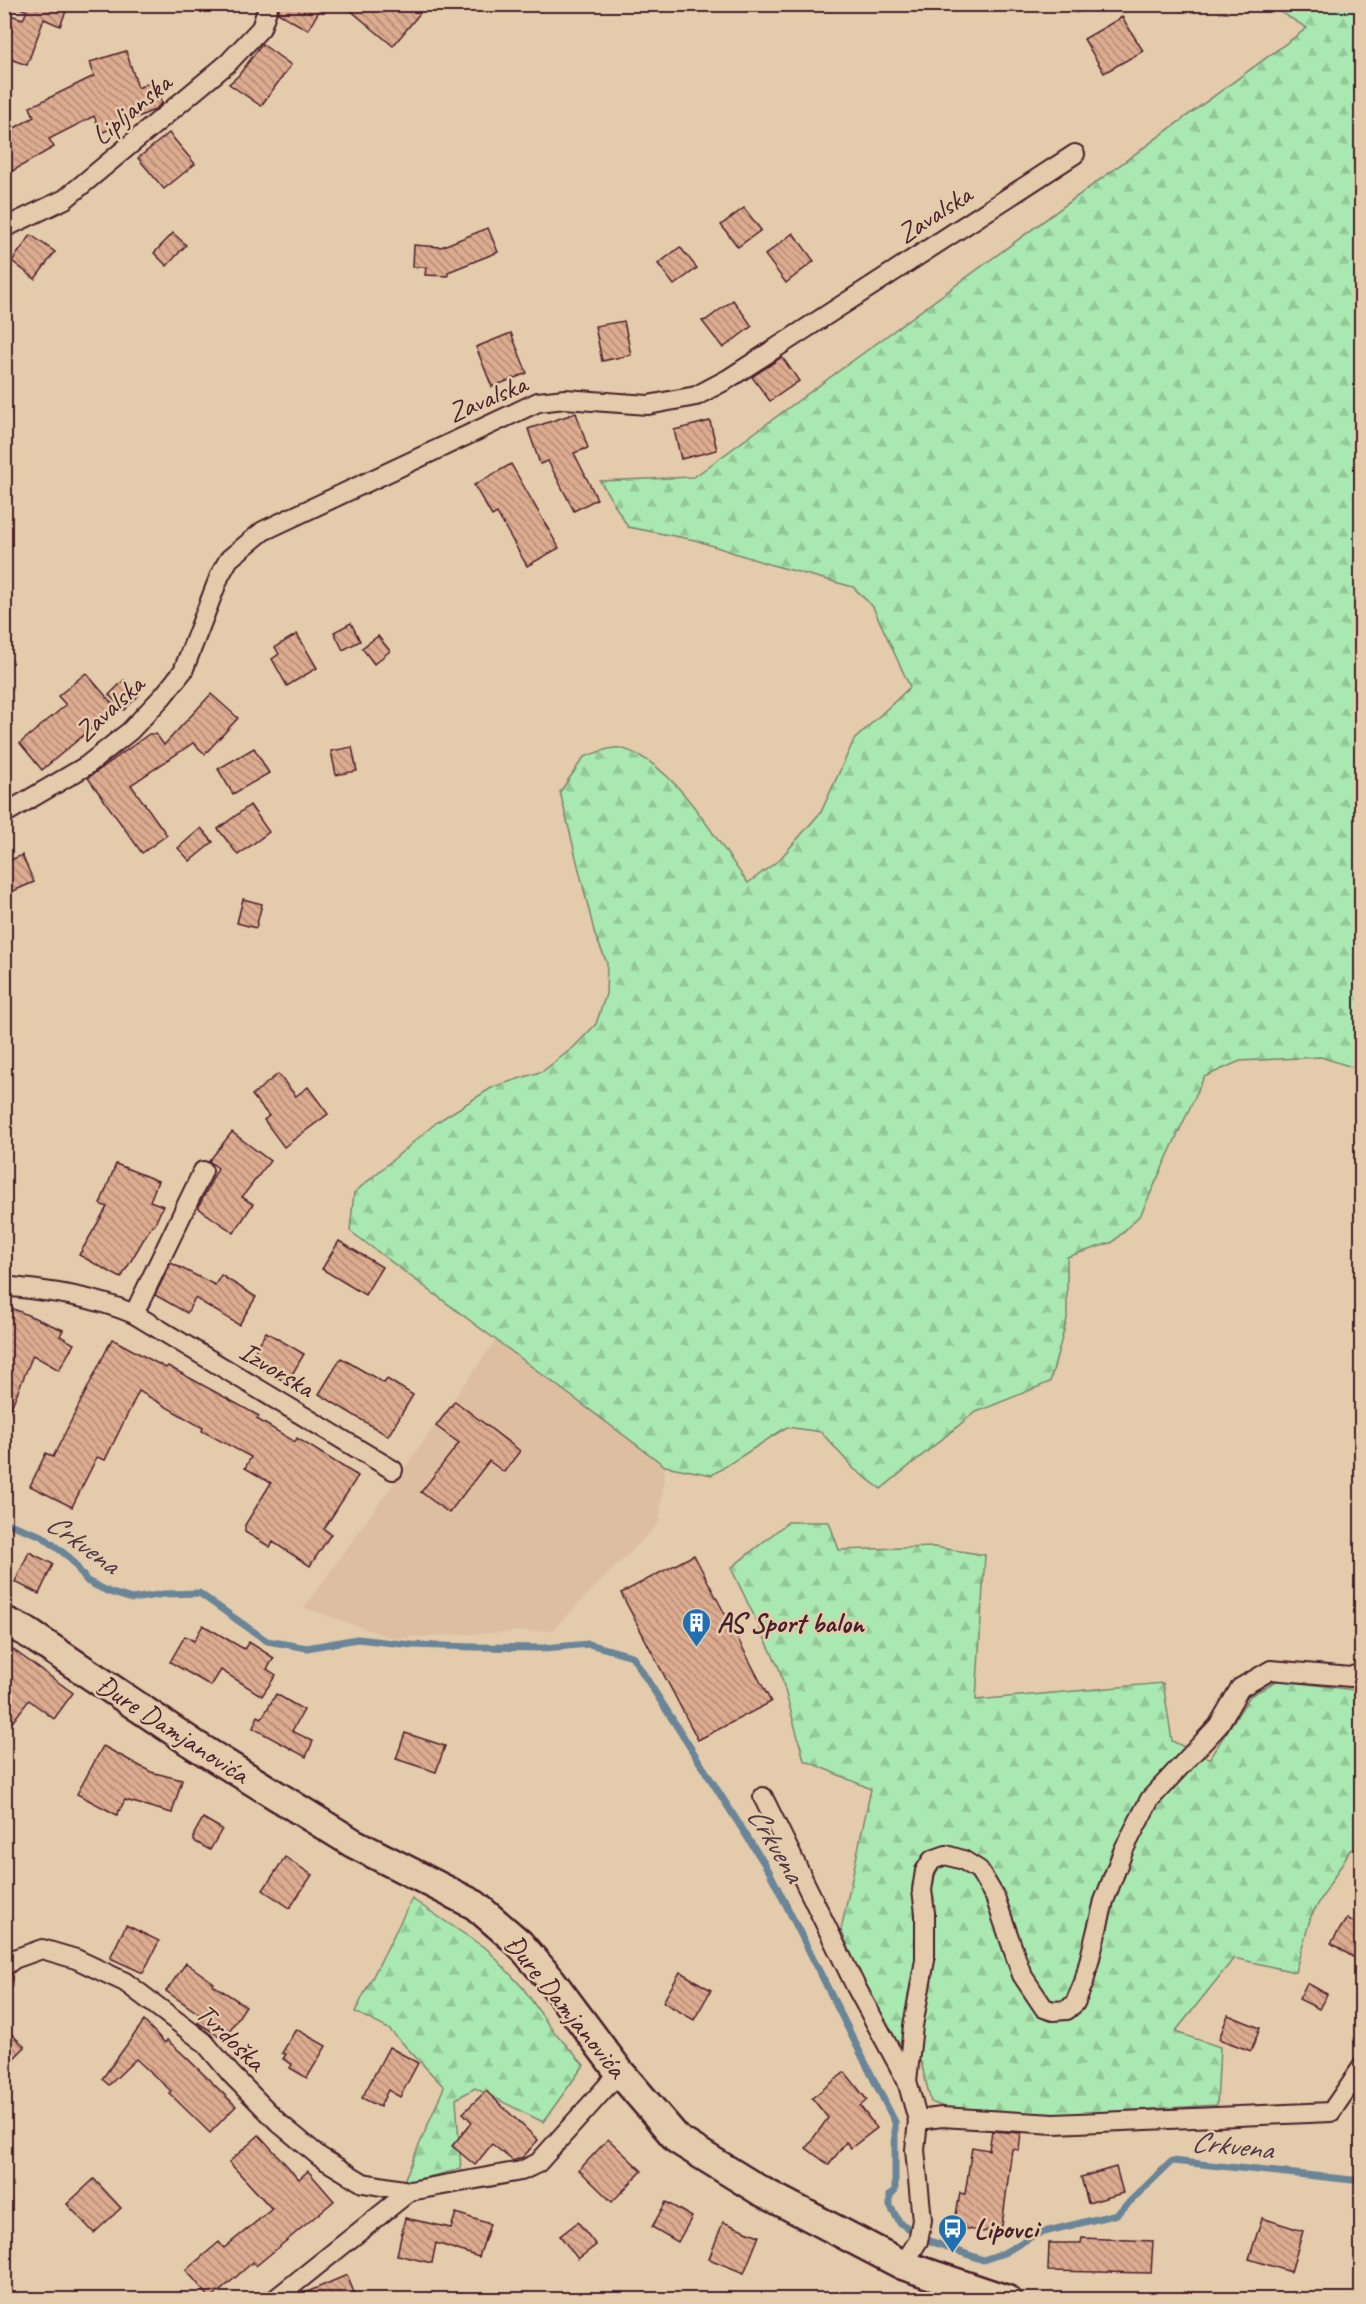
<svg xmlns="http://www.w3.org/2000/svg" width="1366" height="2304" font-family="Caveat,sans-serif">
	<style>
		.built { fill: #debea1 }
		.forest { fill: url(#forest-firs); stroke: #7a846e; stroke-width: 1.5 }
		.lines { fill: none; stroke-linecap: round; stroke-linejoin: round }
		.stream { stroke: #6a8598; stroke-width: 7 }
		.building { fill: url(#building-back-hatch); stroke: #4a1f2b; stroke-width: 1.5 }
		.street-casing { stroke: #4a1f2b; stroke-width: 22 }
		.primary-casing { stroke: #4a1f2b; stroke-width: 33 }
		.street { stroke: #e3cbab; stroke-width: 18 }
		.primary { stroke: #e3cbab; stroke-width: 28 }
		.labels { text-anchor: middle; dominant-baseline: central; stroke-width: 5; stroke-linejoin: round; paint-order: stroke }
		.street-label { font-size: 28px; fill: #4a1f2b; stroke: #e3cbab }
		.poi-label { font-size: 28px; font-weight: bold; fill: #4a1f2b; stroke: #e3cbab; text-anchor: start }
		.water-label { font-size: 30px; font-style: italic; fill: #523846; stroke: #e3cbab }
	</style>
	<defs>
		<pattern id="forest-firs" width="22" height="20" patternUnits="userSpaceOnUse" patternTransform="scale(1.5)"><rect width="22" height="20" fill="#a9e8b0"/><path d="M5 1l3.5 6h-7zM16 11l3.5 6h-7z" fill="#93c798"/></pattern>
		<pattern id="building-back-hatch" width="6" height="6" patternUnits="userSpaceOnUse" patternTransform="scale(1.5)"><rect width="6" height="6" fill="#dcab90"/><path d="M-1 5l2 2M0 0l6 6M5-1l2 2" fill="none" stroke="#b48b76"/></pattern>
	</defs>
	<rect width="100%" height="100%" fill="#e3cbab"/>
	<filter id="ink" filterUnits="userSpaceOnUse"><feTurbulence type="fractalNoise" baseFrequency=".0167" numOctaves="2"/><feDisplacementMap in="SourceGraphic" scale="12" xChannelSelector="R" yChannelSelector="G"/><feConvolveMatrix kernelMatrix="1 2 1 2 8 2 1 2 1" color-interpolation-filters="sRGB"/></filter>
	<g filter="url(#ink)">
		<path class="built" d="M496 1340 665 1466 659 1523 552 1630 393 1638 304 1608Z"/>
		<g class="forest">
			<path d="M1041 5H1093L1077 13Z"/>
			<path d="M1269 5H1361V1070L1321 1057 1240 1061 1204 1077 1141 1214 1113 1242 1067 1257V1319L1050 1382 974 1413 881 1489 854 1469 821 1432 787 1427 712 1475 665 1466 350 1231 354 1193 437 1122 493 1087 543 1071 574 1047 596 1024 606 994 607 963 595 935 560 792 584 757C594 754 610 746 620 748 674 760 716 842 748 883L779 860 821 812 854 740 910 687 873 607 853 587 765 563 695 540 628 527 600 481 694 477 1307 28Z"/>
			<path d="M788 1522H829L839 1550 934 1547 985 1555 976 1700 1163 1683 1172 1741 1209 1759 1250 1696 1278 1680 1354 1690 1361 1688V1848L1350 1850 1311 1916 1295 1972 1234 1958 1175 2032 1220 2047 1217 2105 1025 2117 959 2113 931 2102 921 2062 897 2054 881 2023 841 1930 871 1789 804 1760 779 1668 731 1568Z"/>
			<path d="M412 1899 488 1950 523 1988 550 2027 584 2065 543 2122 475 2088 456 2099 461 2169 403 2183 444 2087 389 2029 355 2012Z"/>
		</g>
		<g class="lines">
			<path class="stream" d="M4 1522 42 1536 70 1558 87 1581 109 1592 132 1599 164 1594 199 1593 267 1641 307 1648 357 1639 412 1645 474 1647 544 1648 589 1644 632 1656 769 1871 895 2122V2190L890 2195V2206L900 2223 930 2241 983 2260 1004 2253 1036 2234 1117 2214 1172 2161 1362 2181"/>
		</g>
		<g class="building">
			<path d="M11 4H69L60 26 44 19 27 65 4 57V13L23 19 27 11Z"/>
			<path d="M280 4H323L308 30 278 13Z"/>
			<path d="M343 4H410L420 13 393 46Z"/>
			<path d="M1122 17 1143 51 1104 73 1084 39Z"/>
			<path d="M262 44 291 65 261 106 229 84 238 76Z"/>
			<path d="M126 51 138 88 152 81 162 103 154 110 101 133 94 116 49 139 54 147 4 176V134L34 117 30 107 94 76 90 62Z"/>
			<path d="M169 133 195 164 164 189 138 158Z"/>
			<path d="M744 208 761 230 738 247 721 225Z"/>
			<path d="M488 228 498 252 448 272V276L425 275 426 267H413L414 245 441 247Z"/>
			<path d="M173 233 186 245 167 266 154 253Z"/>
			<path d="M793 233 814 261 786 283 765 255Z"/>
			<path d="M31 235 55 252 35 279 12 261Z"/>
			<path d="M680 247 697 268 674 285 658 264Z"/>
			<path d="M733 300 752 326 723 348 702 321 706 320Z"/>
			<path d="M624 321 631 355 602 361 595 326Z"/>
			<path d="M511 333 527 373 492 387 476 347Z"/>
			<path d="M782 357 799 381 770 401 752 377Z"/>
			<path d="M576 413 588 448 574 453 597 499 574 511 548 461 540 464 528 429Z"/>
			<path d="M710 421 717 450 681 459 674 430Z"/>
			<path d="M511 464 559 548 527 566 497 513 492 516 474 485Z"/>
			<path d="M351 623 360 641 343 650 334 632Z"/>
			<path d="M297 634 317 668 287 686 272 659 279 654 275 647Z"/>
			<path d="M378 636 390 651 374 664 362 648Z"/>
			<path d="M86 673 116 708 42 770 20 743 66 705 58 696Z"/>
			<path d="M124 680 139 695 124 710 109 695Z"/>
			<path d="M211 694 238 718 205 754 193 743 131 785 167 835 142 853 88 778 149 734H156L164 745Z"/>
			<path d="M352 747 357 771 336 775 331 751Z"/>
			<path d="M254 748 269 773 233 794 218 769Z"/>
			<path d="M250 805 269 832 238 855 218 829Z"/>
			<path d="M201 828 213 842 190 861 178 848Z"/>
			<path d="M22 855 34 882 4 895V863Z"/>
			<path d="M243 899 262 904 256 928 237 923Z"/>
			<path d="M278 1074 296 1096 308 1087 328 1114 284 1147 264 1120 269 1116 252 1095Z"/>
			<path d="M232 1132 270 1161 242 1197 253 1204 234 1233 198 1208 218 1168 209 1161Z"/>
			<path d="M116 1164 158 1181 150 1201 163 1206 154 1226 152 1225 121 1278 79 1255 107 1207 100 1204Z"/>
			<path d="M339 1241 382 1267 365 1295 322 1269Z"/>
			<path d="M171 1263 215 1285 221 1275 256 1297 239 1325 195 1298 187 1313 155 1295Z"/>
			<path d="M4 1305 63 1330 60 1336 74 1344 59 1370 33 1355 5 1422Z"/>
			<path d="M266 1332 304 1354 287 1383 249 1361Z"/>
			<path d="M112 1339 166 1368 168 1366 259 1416 257 1419 295 1442 297 1438 358 1476 324 1529 331 1534 310 1566 273 1542 270 1547 245 1532V1525L271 1483 245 1468 251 1457 202 1431 203 1428 139 1391 105 1460 97 1457 72 1507 30 1486 46 1453 53 1457Z"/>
			<path d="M341 1358 384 1383 387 1379 413 1395 388 1436 319 1394Z"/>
			<path d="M455 1401 520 1451 504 1472 489 1461 449 1513 421 1492 459 1443 436 1426Z"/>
			<path d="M29 1552 53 1564 39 1594 15 1582Z"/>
			<path d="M694 1555 771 1702 698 1740 621 1593Z"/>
			<path d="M203 1625 244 1649 249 1642 274 1658 267 1669 276 1675 262 1696 221 1670 211 1686 170 1662 185 1636 194 1641Z"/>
			<path d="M4 1643 73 1693 54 1719 29 1700 4 1733Z"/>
			<path d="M276 1694 304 1710 292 1731 313 1741 306 1757 253 1728 258 1716 262 1718Z"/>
			<path d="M405 1733 445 1746 436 1772 396 1759Z"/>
			<path d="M103 1746 151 1772 182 1780 172 1813 125 1800 117 1815 77 1794Z"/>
			<path d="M203 1818 222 1829 210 1850 194 1841V1834Z"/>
			<path d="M285 1857 312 1875 290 1908 263 1890Z"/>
			<path d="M1347 1918 1362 1927V1963L1331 1943Z"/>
			<path d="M126 1925 159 1941 143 1973 110 1958Z"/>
			<path d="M186 1963 214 1983 213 1985 246 2006 224 2039 198 2023 202 2016 166 1991Z"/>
			<path d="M680 1972 711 1990 694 2020 663 2002Z"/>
			<path d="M1307 1983 1327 1994 1319 2009 1299 1999Z"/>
			<path d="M1228 2015 1260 2028 1251 2051 1219 2039Z"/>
			<path d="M144 2021 165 2043 167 2040 185 2056 236 2106 210 2133 169 2093 171 2091 136 2059 109 2085 102 2079Z"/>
			<path d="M4 2027 25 2047 4 2068Z"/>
			<path d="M296 2029 326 2046 307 2078 290 2068 292 2064 283 2059 286 2054 282 2053Z"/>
			<path d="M389 2047 418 2063 400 2097 388 2090 380 2107 362 2098Z"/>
			<path d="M845 2072 867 2100 860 2106 877 2128 851 2148 846 2142 829 2165 806 2148 828 2118 812 2098Z"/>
			<path d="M486 2091 538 2140 523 2157 513 2161 492 2144 475 2165 452 2146 472 2122 463 2113Z"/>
			<path d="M992 2131 1021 2133 1019 2150 1012 2149 1002 2226 983 2232 954 2226 960 2193 965 2194 972 2147 989 2150Z"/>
			<path d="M259 2135 299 2179 308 2171 334 2201 256 2266 253 2262 211 2299 186 2270 219 2242 224 2248 272 2209 229 2162Z"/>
			<path d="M608 2139 642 2171 612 2202 579 2170Z"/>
			<path d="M1116 2167 1123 2193 1088 2203 1081 2177Z"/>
			<path d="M94 2179 121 2208 94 2233 67 2204Z"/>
			<path d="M666 2202 692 2217 678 2242 652 2227Z"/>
			<path d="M456 2213 490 2224 479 2257 436 2243 432 2263 397 2255 405 2218 451 2228Z"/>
			<path d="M1262 2218 1303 2231 1291 2272 1249 2259Z"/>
			<path d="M578 2222 596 2245 578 2259 560 2236Z"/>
			<path d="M723 2222 759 2236 744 2273 709 2259Z"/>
			<path d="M1082 2238 1153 2241 1151 2273 1048 2271 1049 2243H1081Z"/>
			<path d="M347 2275 357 2300H293L298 2296Z"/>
		</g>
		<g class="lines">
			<defs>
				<g id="street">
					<path d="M4 228 65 199 228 63 261 28 269 4"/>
					<path d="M4 814 86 766 130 731 163 696 183 671 220 575 229 559 263 531 538 402 565 399 648 405 696 396 728 379 1075 154"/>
					<path d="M4 1286C49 1291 92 1296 134 1314L393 1470"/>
					<path d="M134 1314 203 1171"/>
					<path d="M763 1797 856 1987 907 2081 918 2120 915 2150 922 2220 918 2241 903 2265"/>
					<path d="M4 1967 14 1959 42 1949 76 1959 125 1982 204 2042 231 2074 279 2123 320 2157 363 2183 410 2191 521 2171 538 2163 608 2085 618 2070"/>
					<path d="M907 2081 913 2026 925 1960V1913L922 1890 925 1871 932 1860 946 1855 963 1860 979 1870 995 1897 1022 1975 1044 2008 1053 2011 1067 2010 1075 2003 1084 1982 1104 1901 1124 1849 1150 1799 1218 1726 1240 1688 1271 1670 1351 1677 1362 1672"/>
					<path d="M918 2120 942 2117 1054 2124 1331 2112 1362 2067"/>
					<path d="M274 2300 410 2191"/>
				</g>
				<path id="primary" d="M4 1621 25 1631 195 1745 353 1843 475 1905 519 1943 550 1979 618 2070 678 2140 759 2190 903 2265 1007 2300"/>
			</defs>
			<use href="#street" class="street-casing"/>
			<use href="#primary" class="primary-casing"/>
			<use href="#street" class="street"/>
			<use href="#primary" class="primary"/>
		</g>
	</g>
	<defs>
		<symbol id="building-pin" viewBox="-11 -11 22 30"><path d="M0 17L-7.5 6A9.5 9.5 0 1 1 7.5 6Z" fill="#1f6fb2" stroke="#e3cbab"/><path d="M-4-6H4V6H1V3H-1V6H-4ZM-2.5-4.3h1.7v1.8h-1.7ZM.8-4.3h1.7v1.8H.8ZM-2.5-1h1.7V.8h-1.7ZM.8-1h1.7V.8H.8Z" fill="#fff"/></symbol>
		<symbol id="bus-pin" viewBox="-11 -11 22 30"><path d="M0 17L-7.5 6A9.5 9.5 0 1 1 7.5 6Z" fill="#1f6fb2" stroke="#e3cbab"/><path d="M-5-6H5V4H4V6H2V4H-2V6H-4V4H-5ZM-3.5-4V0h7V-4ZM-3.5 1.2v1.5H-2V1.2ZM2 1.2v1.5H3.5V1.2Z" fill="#fff"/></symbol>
	</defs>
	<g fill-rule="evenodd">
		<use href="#building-pin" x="680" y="1606" width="33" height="45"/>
		<use href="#bus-pin" x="936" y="2212" width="33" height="45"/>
	</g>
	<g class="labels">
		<g class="street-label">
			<text transform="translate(131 109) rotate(-40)">Lipljanska</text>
			<text transform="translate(934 214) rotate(-33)">Zavalska</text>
			<text transform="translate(487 398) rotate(-23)">Zavalska</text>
			<text transform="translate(109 708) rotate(-43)">Zavalska</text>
			<text transform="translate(277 1369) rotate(31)">Izvorska</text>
			<text transform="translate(173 1729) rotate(33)">Đure Damjanovića</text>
			<text transform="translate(566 2006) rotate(51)">Đure Damjanovića</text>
			<text transform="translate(231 2037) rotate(44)">Tvrdoška</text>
		</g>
		<g class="poi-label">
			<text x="717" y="1622">AS Sport balon</text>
			<text x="974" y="2228">Lipovci</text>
		</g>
		<g class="water-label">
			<text transform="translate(83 1543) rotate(36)">Crkvena</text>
			<text transform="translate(776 1844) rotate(59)">Crkvena</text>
			<text transform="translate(1232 2145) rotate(6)">Crkvena</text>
		</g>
	</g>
	<rect width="1366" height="2304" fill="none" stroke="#e3cbab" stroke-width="24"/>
	<rect x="12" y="12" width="1342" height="2280" fill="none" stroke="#4a1f2b" stroke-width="2" filter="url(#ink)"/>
</svg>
